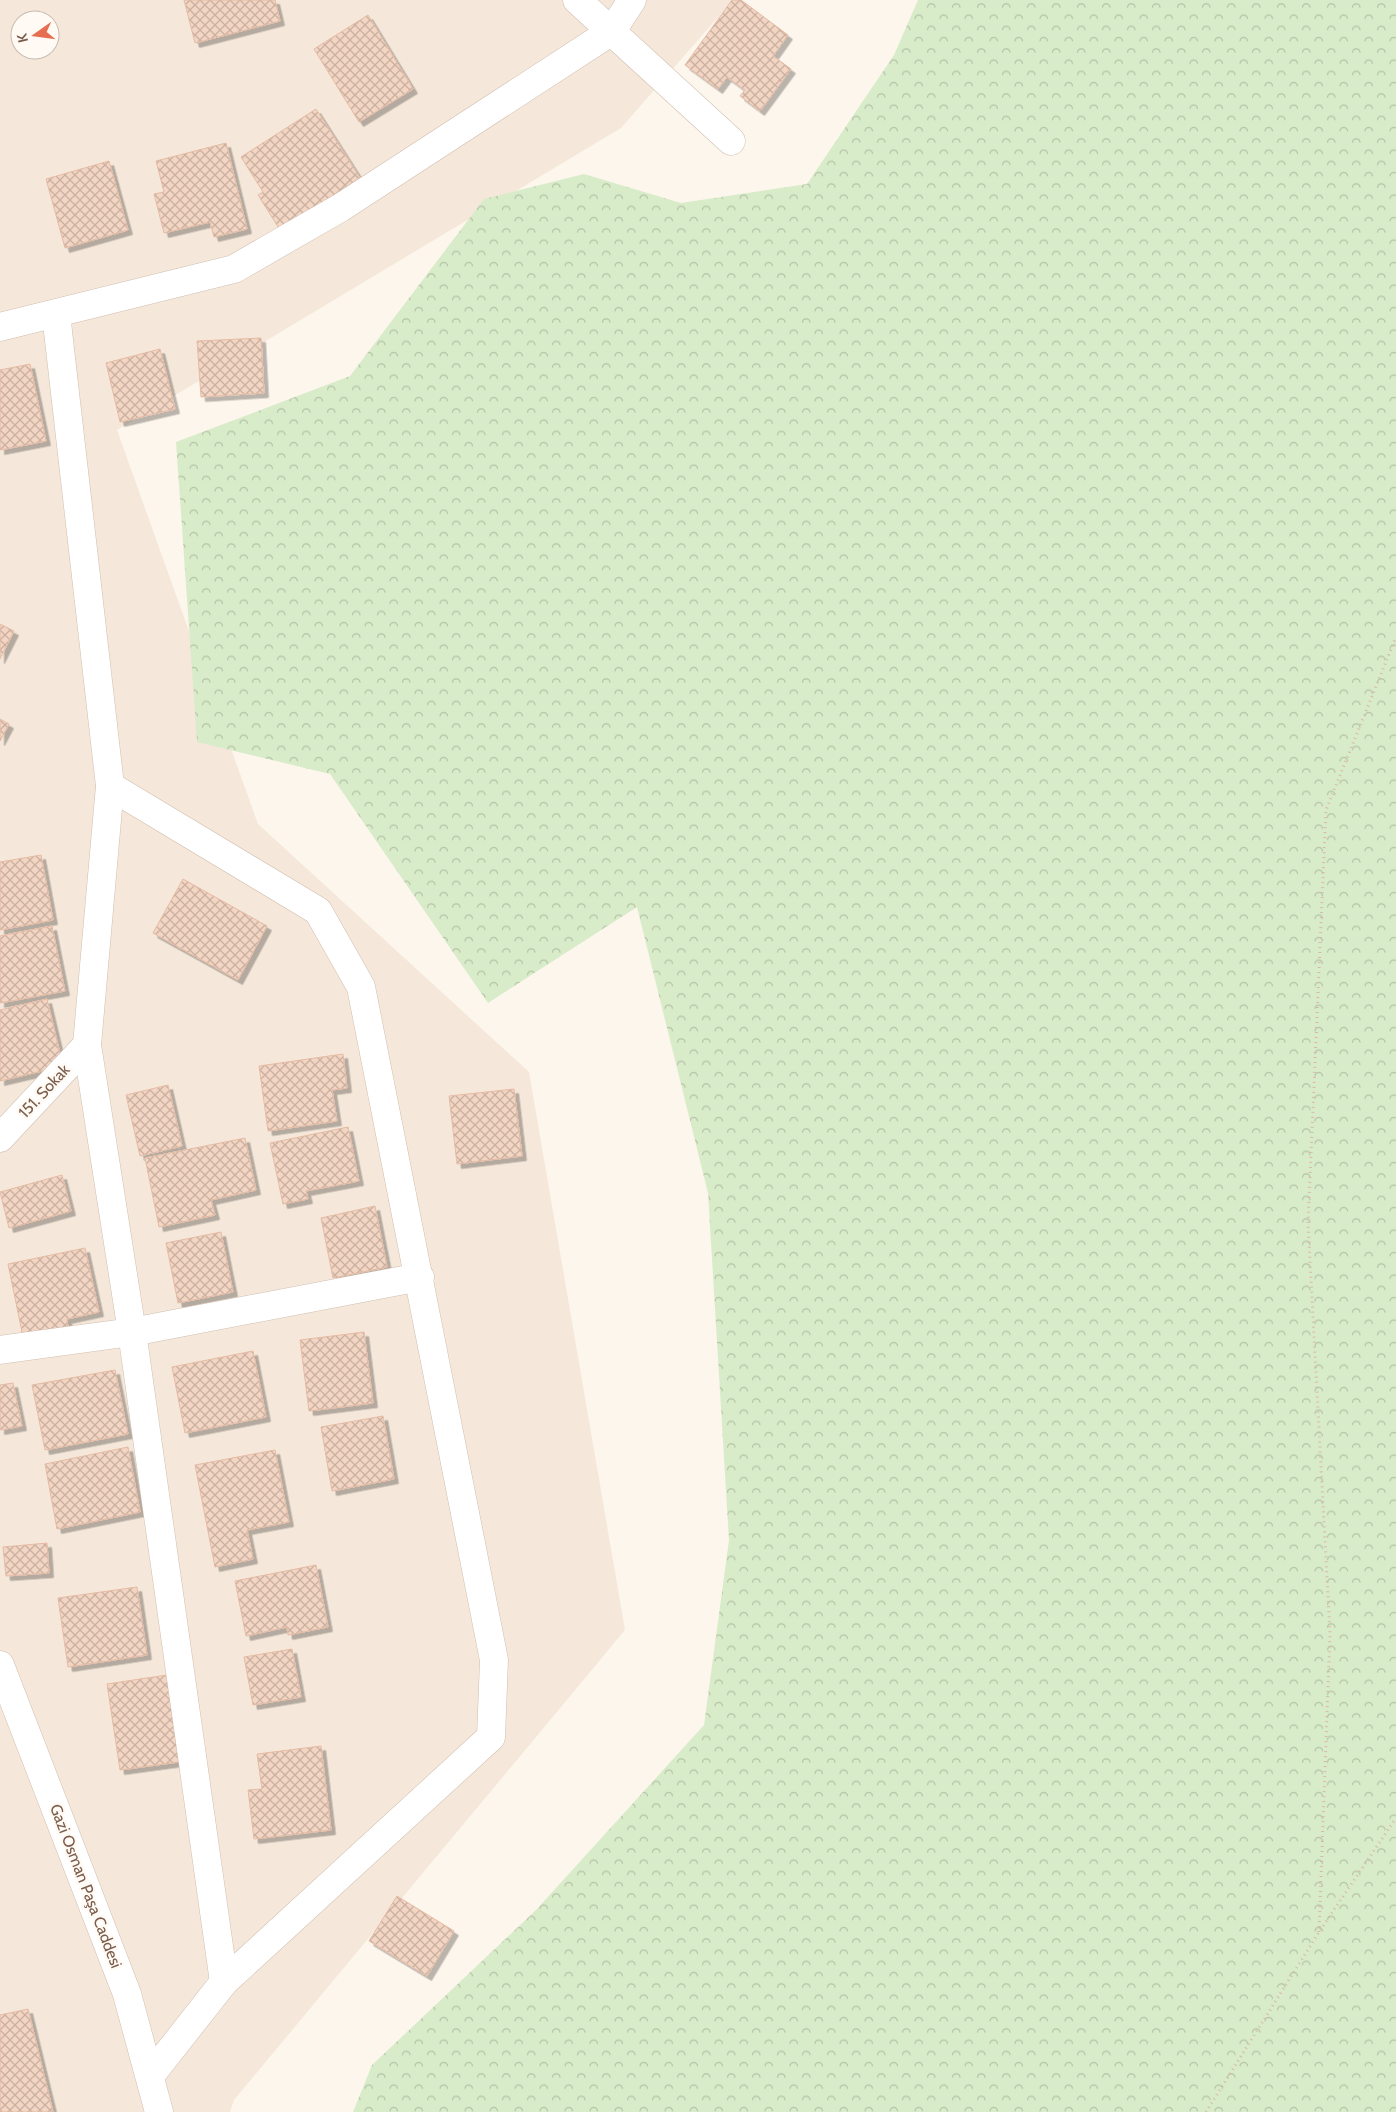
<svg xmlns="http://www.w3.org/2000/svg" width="1396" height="2112" font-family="Cabin,sans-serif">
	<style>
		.residential { fill: #f5e8da; fill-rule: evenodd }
		.forest { fill: url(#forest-crowns) }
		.building { fill: url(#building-cross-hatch); stroke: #e6bba3; filter: url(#shadow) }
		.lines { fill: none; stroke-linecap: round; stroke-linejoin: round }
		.minor-casing { stroke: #d1beb0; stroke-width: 29 }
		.path { stroke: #d9b8a5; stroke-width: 3; stroke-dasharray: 1 4; stroke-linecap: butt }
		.minor { stroke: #fff; stroke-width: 28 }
		.labels { text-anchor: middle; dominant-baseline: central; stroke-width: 5; stroke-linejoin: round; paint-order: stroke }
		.street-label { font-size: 16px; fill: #7a5c4d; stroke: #fffaf3 }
	</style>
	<defs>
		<pattern id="forest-crowns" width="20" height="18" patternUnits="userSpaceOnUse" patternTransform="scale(1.25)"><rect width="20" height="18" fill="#d8ecc9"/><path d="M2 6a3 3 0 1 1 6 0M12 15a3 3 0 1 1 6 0" fill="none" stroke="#b4c2a5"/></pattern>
		<pattern id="building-cross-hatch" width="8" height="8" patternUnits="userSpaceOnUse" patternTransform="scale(1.25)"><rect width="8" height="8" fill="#f3d5c3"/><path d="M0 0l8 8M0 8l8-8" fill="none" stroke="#cab0a1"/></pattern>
		<filter id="shadow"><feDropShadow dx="4.5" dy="4.5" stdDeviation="0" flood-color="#0004"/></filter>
	</defs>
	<rect width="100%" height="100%" fill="#fdf6ec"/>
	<path class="residential" d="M0 0H733L621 128 117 430 258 824 529 1072 625 1630 234 2100 230 2112H0ZM20 20H50V50H20Z"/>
	<path class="forest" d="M918 0H1396V2112H353L372 2065 536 1910 704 1725 729 1540 708 1193 637 907 488 1003 330 774 197 742 176 442 350 376 484 199 584 174 681 203 807 184 894 55Z"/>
	<g class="building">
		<path d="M184 0H275L280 21 195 43Z"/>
		<path d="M732 0H741L788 35 773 56 791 69 760 111 740 96 745 90 727 77 718 89 685 65Z"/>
		<path d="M368 15 413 89 359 122 314 49Z"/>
		<path d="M316 109 360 178 280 230 258 195 263 192 241 157Z"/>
		<path d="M226 143 247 229 214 237 210 222 164 233 154 194 164 192 156 161Z"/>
		<path d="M109 161 128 230 65 248 46 179Z"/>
		<path d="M261 338 264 393 201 397 197 341Z"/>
		<path d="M160 349 175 409 120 422 106 363Z"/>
		<path d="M30 364 46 441 0 450V370Z"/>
		<path d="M0 624 14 631 0 659Z"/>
		<path d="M0 719 9 724 0 741Z"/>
		<path d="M41 855 53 920 0 930V862Z"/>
		<path d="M183 879 267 926 238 980 153 933Z"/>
		<path d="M52 926 65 991 0 1003V936Z"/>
		<path d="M47 999 63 1066 0 1081V1010Z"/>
		<path d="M343 1054 347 1088 332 1090 337 1121 268 1131 259 1066Z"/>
		<path d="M168 1085 182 1146 140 1156 126 1095Z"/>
		<path d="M514 1089 522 1156 457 1164 449 1096Z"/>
		<path d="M348 1127 359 1181 306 1191 308 1199 283 1204 270 1143Z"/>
		<path d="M245 1138 256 1190 211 1200 215 1215 159 1227 145 1158Z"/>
		<path d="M62 1175 71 1211 9 1228 0 1192Z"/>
		<path d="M375 1206 387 1267 333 1278 321 1218Z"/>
		<path d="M221 1232 233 1292 178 1303 166 1243Z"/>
		<path d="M85 1248 99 1312 67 1319 68 1328 23 1337 8 1264Z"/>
		<path d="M364 1332 373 1403 309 1411 300 1340Z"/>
		<path d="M253 1351 266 1417 185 1433 172 1367Z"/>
		<path d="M115 1370 128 1434 45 1450 32 1385Z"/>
		<path d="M13 1383 22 1426 0 1430V1385Z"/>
		<path d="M383 1416 394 1479 332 1491 321 1427Z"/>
		<path d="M128 1447 140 1512 57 1529 45 1464Z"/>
		<path d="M275 1450 289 1522 247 1530 253 1559 215 1567 195 1465Z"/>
		<path d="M47 1543 49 1573 6 1576 3 1547Z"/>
		<path d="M316 1565 328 1627 288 1635 287 1627 246 1636 235 1581Z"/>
		<path d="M137 1587 147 1655 68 1667 58 1598Z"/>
		<path d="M292 1649 301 1697 253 1705 244 1657Z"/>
		<path d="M173 1674 186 1761 120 1770 107 1684Z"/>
		<path d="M321 1746 331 1830 254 1839 248 1790 262 1789 257 1754Z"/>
		<path d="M397 1896 454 1931 427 1976 369 1941Z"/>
		<path d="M28 2009 53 2112H0V2015Z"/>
	</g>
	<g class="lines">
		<defs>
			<g id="minor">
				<path d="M577 0 731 141"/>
				<path d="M56 314 110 786 87 1045 132 1332 224 1982"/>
				<path d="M0 327 234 269 340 208 612 31 632 0"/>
				<path d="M110 786 318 911 361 987 494 1660 491 1737 224 1982 150 2076"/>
				<path d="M0 1138 87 1045"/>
				<path d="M0 1350 132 1332 420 1277"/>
				<path d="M0 1665 127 1994 159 2112"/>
			</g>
		</defs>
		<use href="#minor" class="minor-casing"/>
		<g class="path">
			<path d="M1319 1932 1330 1634 1308 1223 1326 810 1396 637"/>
			<path d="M1206 2112 1319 1932 1396 1818"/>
		</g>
		<use href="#minor" class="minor"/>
	</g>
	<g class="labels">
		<g class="street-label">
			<text transform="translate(44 1091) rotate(-47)">151. Sokak</text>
			<text transform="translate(86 1886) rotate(69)">Gazi Osman Paşa Caddesi</text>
		</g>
	</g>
	<g transform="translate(35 35) rotate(256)"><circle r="24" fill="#fffaf3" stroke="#cabbb1"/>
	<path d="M0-4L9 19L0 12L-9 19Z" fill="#e76f51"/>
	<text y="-8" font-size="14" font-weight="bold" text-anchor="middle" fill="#7a5c4d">K</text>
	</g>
</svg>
